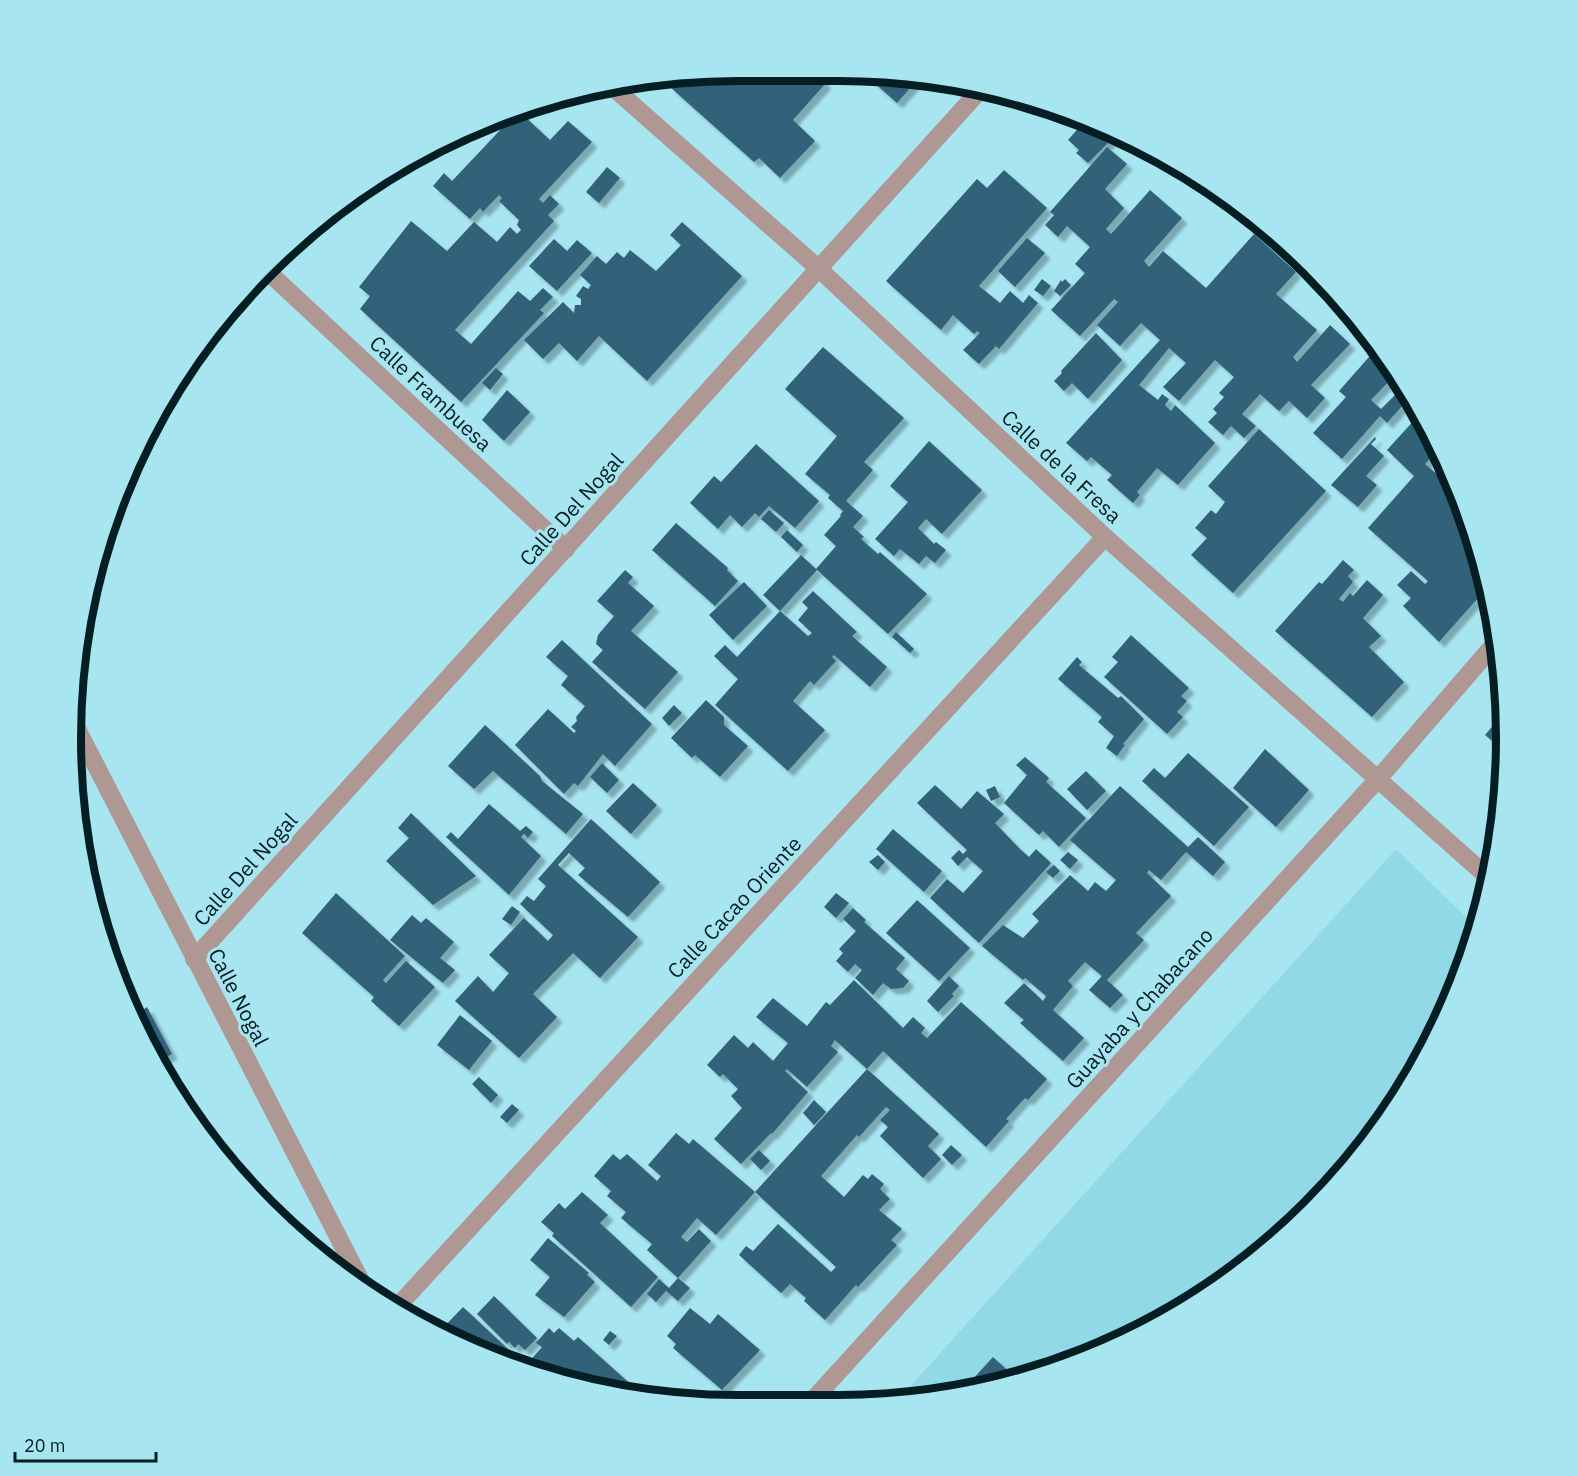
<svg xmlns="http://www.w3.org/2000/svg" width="1577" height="1476" font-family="'IBM Plex Sans',sans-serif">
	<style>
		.built { fill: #91d9e7 }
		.building { fill: #316279; filter: url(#shadow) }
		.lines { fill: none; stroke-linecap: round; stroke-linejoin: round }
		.minor { stroke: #af9793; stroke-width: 18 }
		.labels { text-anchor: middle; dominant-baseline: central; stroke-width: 6; stroke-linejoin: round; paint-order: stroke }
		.street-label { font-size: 21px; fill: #051e23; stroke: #a7e6f1 }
		.rim { fill: none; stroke: #051e23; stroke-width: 8 }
	</style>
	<defs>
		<filter id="shadow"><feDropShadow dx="5.5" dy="5.5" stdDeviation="1.5" flood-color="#0004"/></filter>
	</defs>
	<rect width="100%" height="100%" fill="#a7e6f1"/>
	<path class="built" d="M1396 849 1477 928 1438 1033 1369 1144 1279 1240 1173 1316 1054 1370 926 1400 897 1401Z"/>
	<g class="building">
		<path d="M883 72 919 78 897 103 863 73Z"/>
		<path d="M818 75 826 83 793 120 815 141 780 178 759 158 754 162 670 87 677 81Z"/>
		<path d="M521 113 550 140 568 121 592 142 539 199 543 203 550 195 559 204 548 215 554 221 455 330 471 344 518 291 530 301 543 288 553 297 540 310 544 313 461 402 360 309 370 296 359 287 411 221 447 251 474 222 497 242 510 227 517 234 521 230 517 225 519 220 499 201 502 198 499 195 483 212 480 208 470 219 433 186 444 173 452 181 503 127 497 121Z"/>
		<path d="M1075 117 1118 133 1088 163 1076 153 1079 150 1068 140 1082 124Z"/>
		<path d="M1107 147 1127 164 1105 189 1124 208 1106 229 1111 234 1150 190 1182 218 1144 261 1149 267 1163 251 1206 288 1254 234 1296 272 1276 294 1317 330 1293 357 1297 362 1330 325 1350 344 1311 385 1325 398 1307 418 1289 401 1279 411 1260 394 1242 414 1256 426 1244 438 1231 426 1223 435 1208 422 1217 413 1213 409 1224 397 1219 393 1234 377 1215 360 1179 401 1163 387 1186 363 1169 348 1139 385 1158 400 1162 394 1169 399 1165 405 1171 411 1175 405 1215 443 1178 485 1157 468 1137 492 1140 495 1133 503 1107 480 1112 475 1091 457 1087 461 1066 443 1160 340 1141 323 1120 346 1097 325 1118 302 1114 299 1080 336 1051 310 1085 273 1075 264 1090 247 1067 226 1058 237 1045 225 1054 215 1050 212Z"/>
		<path d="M607 167 620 178 599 203 586 192Z"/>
		<path d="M1004 170 1047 208 979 286 1000 303 1010 291 1023 303 1029 295 1038 303 999 349 996 346 979 364 963 350 980 333 977 331 974 334 953 315 941 330 886 281 977 179 987 188Z"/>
		<path d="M682 222 742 276 647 381 599 336 577 361 559 343 543 359 524 340 563 302 574 313 575 305H581V299L576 296 583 286 588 289 591 285 580 275 597 256 606 264 617 252 624 258 630 250 656 271 681 245 670 235Z"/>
		<path d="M1027 238 1045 253 1015 287 998 271Z"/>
		<path d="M554 239 567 251 577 240 592 253 557 291 529 266Z"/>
		<path d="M1042 279 1051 286 1043 296 1034 290Z"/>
		<path d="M1065 279 1071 285 1060 296 1054 291 1061 280 1062 282Z"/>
		<path d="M1096 333 1122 360 1088 399 1072 383 1064 391 1054 381 1062 373 1061 371Z"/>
		<path d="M823 347 904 418 864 462 873 470 846 501 863 516 853 527 864 537 861 539 878 554 880 552 927 594 888 634 816 569 817 570 780 611 808 636 812 633 798 620 808 608 802 602 813 591 857 632 852 636 887 667 870 687 834 655 832 657 836 661 814 685 810 681 793 701 825 730 788 771 715 705 738 679 714 656 725 645 737 657 780 611 763 595 801 555 816 569 836 546 824 535 841 516 840 515 843 511 828 498 830 495 805 474 837 436 785 389Z"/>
		<path d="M1376 349 1396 374 1371 400 1381 409 1404 386 1411 396 1387 423 1380 416 1342 459 1313 433 1346 397 1339 391Z"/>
		<path d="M496 368 503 374 490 390 482 383Z"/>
		<path d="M507 390 530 412 504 441 482 420Z"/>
		<path d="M1415 401 1438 450 1425 464 1457 491 1471 523 1486 589 1439 642 1403 606 1411 598 1397 585 1411 571 1425 584 1428 581 1368 528 1414 476 1387 450 1417 417 1408 408Z"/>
		<path d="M1259 429 1326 491 1233 593 1191 555 1207 538 1195 528 1211 510 1216 514 1225 502 1208 486Z"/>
		<path d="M1375 437 1376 439 1371 444 1384 456 1366 476 1377 485 1358 507 1331 485Z"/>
		<path d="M929 441 982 490 942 534 926 519 918 528 934 544 936 542 946 550 935 563 926 556 919 564 900 549 894 556 875 539 908 502 890 486Z"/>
		<path d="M756 444 819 501 795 528 769 506 759 517 755 513 742 527 730 515 718 529 690 503 714 476 721 482Z"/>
		<path d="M769 510 784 523 776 532 761 519Z"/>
		<path d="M676 523 728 568 727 570 738 581 715 606 652 550Z"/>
		<path d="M787 530 803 545 797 552 781 537Z"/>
		<path d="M1343 560 1354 570 1348 576 1353 582 1339 599 1343 602 1350 593 1353 596 1367 580 1383 595 1363 618 1381 636 1369 647 1404 682 1372 717 1275 631 1319 582 1322 584Z"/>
		<path d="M625 570 633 577 628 583 654 606 631 631 678 672 645 709 592 662 603 650 596 644 598 635 614 616 597 601Z"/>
		<path d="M744 582 767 606 733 640 709 615Z"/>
		<path d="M896 632 914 649 910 653 892 637Z"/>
		<path d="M1131 635 1189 688 1181 696 1187 701 1177 712 1183 717 1167 734 1104 677 1118 662 1112 657Z"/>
		<path d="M562 640 652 724 615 766 603 754 578 786 574 783 564 794 515 745 548 709 574 733 576 731 571 727 577 721 576 717 585 706 561 685 568 676 546 657Z"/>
		<path d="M1077 657 1082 662 1079 665 1118 698 1121 696 1144 719 1123 744 1125 745 1117 756 1106 748 1114 736 1098 722 1102 717 1058 679Z"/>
		<path d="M706 700 724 717V725L748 746 720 777 695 755 692 758 671 738Z"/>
		<path d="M674 705 682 713 669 726 662 718Z"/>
		<path d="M1503 714V730L1504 751 1485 735Z"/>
		<path d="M485 725 540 776 542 781 583 814 566 834 493 771 474 789 448 766Z"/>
		<path d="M1265 749 1309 790 1276 827 1233 788Z"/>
		<path d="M1188 753 1249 807 1214 846 1142 781 1154 768 1165 778Z"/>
		<path d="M1025 757 1049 778 1046 782 1086 818 1059 847 1043 831 1039 835 1004 803 1027 775 1016 765Z"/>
		<path d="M602 763 619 780 607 793 590 777Z"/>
		<path d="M1086 771 1106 791 1087 810 1067 789Z"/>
		<path d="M633 783 657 805 631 834 606 811Z"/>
		<path d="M935 785 961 809 977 791 1004 814 995 823 1020 849 1029 857 1036 849 1051 863 979 943 930 898 947 879 963 893 983 871 967 857 958 866 951 858 959 850 963 854 967 850 917 803Z"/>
		<path d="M995 786 1000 797 991 801 986 790Z"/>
		<path d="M1120 786 1188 847 1198 837 1225 862 1213 876 1186 852 1161 880 1149 870 1147 873 1171 896 1136 933 1144 940 1107 980 1123 995 1110 1008 1089 990 1102 976 1085 962 1068 981 1073 986 1053 1010 1084 1038 1063 1061 1020 1023 1024 1020 1004 1003 1024 983 1043 1001 1046 996 1025 978 1023 980 982 946 1003 925 1023 938 1039 921 1032 914 1070 875 1088 891 1095 882 1106 891 1116 880 1070 840Z"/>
		<path d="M489 804 520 831 526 826 533 832 528 838 524 834 521 837 541 856 509 895 446 837 451 832 458 839Z"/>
		<path d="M411 813 476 876 433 905 386 861 409 838 398 828Z"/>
		<path d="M591 819 660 882 628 917 578 875 585 868 569 853 558 865 638 937 600 978 573 953 533 994 557 1017 519 1058 455 1001 478 976 493 992 509 973 489 955 524 918 548 941 553 935 520 904 527 896 534 901 546 886 538 879Z"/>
		<path d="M893 829 942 871 924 892 876 849Z"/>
		<path d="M1068 852 1078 860 1070 869 1060 860Z"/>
		<path d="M878 855 885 862 878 870 869 862Z"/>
		<path d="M1054 865 1060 871 1053 878 1046 872Z"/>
		<path d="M336 893 405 956 383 980 386 983 406 961 435 987 399 1026 371 1001 374 997 302 933Z"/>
		<path d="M836 893 849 903 836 918 824 907Z"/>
		<path d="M917 900 970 948 939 981 886 933Z"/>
		<path d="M512 906 520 912 511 925 502 919Z"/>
		<path d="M853 908 866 920 864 922 905 958 896 969 909 981 903 988 891 989 883 983 873 995 855 978 862 970 855 964 848 972 836 961 843 953 839 949 856 931 843 919Z"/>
		<path d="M412 915 421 923 426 918 454 942 440 958 455 970 443 983 390 940Z"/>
		<path d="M949 976 959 986 952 994 954 996 938 1012 927 1001Z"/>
		<path d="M854 980 903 1028 913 1017 925 1028 921 1033 927 1038 961 1002 1047 1079 1028 1100 1025 1098 1006 1119 1009 1121 986 1147 883 1051 867 1069 835 1040 831 1046 838 1052 807 1087 787 1069 785 1071 808 1092 772 1134 771 1133 741 1164 714 1139 742 1108 731 1096 738 1089 723 1074 720 1077 707 1065 734 1035 748 1048 753 1042 773 1061 788 1043 756 1017 773 998 807 1026 826 1002 830 1005Z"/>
		<path d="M147 1007 172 1054 158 1062 134 1016Z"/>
		<path d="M460 1015 492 1041 469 1070 437 1045Z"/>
		<path d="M867 1069 939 1134 928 1146 941 1159 923 1178 880 1136 888 1127 880 1120 890 1110 886 1107 859 1137 857 1135 821 1176 844 1197 863 1175 868 1179 872 1174 884 1184 880 1189 890 1199 879 1210 902 1229 891 1240 897 1245 858 1287 856 1285 825 1320 804 1301 806 1298 790 1284 781 1293 739 1255 746 1246 753 1251 778 1224 831 1272 836 1267 755 1192Z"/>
		<path d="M479 1077 498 1095 491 1103 472 1084Z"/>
		<path d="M814 1100 826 1112 814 1125 803 1113Z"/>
		<path d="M512 1104 519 1110 507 1123 500 1117Z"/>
		<path d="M676 1133 689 1144 693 1139 755 1192 716 1235 697 1218 681 1237 687 1242 699 1229 711 1241 678 1278 647 1250 652 1244 621 1218 626 1212 607 1196 611 1191 594 1176 613 1154 620 1160 627 1154 657 1181 661 1176 648 1165Z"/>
		<path d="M951 1145 962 1155 952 1165 942 1155Z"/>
		<path d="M759 1150 770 1161 761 1170 750 1159Z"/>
		<path d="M582 1192 608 1215 600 1223 658 1277 631 1307 552 1236 554 1233 541 1222 559 1203 565 1209Z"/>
		<path d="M548 1238 589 1273 587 1275 595 1282 564 1317 535 1295 550 1277 530 1260Z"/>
		<path d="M678 1278 690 1288 678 1301 666 1291 656 1302 647 1294 659 1279 669 1288Z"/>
		<path d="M494 1296 537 1338 525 1350 518 1344 515 1348 509 1342 507 1344 477 1314Z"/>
		<path d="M463 1307 506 1347 531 1369 483 1355 439 1332Z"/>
		<path d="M690 1308 710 1324 718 1314 760 1350 722 1390 673 1348 676 1344 667 1336Z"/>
		<path d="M549 1328 554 1333 559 1328 574 1341 578 1337 644 1396 608 1393 588 1387 583 1382 581 1385 534 1370 527 1364 542 1347 536 1343Z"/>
		<path d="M610 1331 617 1336 609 1345 603 1340Z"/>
		<path d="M993 1357 1017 1379 961 1392Z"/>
	</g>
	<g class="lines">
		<g class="minor">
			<path d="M608 83 818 268 1105 537 1489 878"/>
			<path d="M266 270 566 549"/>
			<path d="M73 721 367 1293"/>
			<path d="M194 959 982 88"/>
			<path d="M396 1308 1105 537"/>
			<path d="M810 1403 1378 779 1498 640"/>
		</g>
	</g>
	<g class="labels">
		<g class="street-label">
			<text transform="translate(431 393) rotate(43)">Calle Frambuesa</text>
			<text transform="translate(1062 466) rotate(43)">Calle de la Fresa</text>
			<text transform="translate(571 509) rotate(-48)">Calle Del Nogal</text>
			<text transform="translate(245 869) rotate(-48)">Calle Del Nogal</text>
			<text transform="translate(734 907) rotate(-47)">Calle Cacao Oriente</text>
			<text transform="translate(239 997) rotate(63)">Calle Nogal</text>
			<text transform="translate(1139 1008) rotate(-48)">Guayaba y Chabacano</text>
		</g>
	</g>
	<path d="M0 0H1577V1476H0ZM738 81H839A657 657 0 0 1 1496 738V738A657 657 0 0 1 839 1395H738A657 657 0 0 1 81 738V738A657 657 0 0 1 738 81Z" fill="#a7e6f1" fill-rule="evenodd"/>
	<path class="rim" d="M738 81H839A657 657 0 0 1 1496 738V738A657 657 0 0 1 839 1395H738A657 657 0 0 1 81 738V738A657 657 0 0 1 738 81Z"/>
	<path d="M15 1452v9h141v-9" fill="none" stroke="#051e23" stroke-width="3"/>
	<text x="24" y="1452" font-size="18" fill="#051e23" stroke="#a7e6f1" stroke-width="4.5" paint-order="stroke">20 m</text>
</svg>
